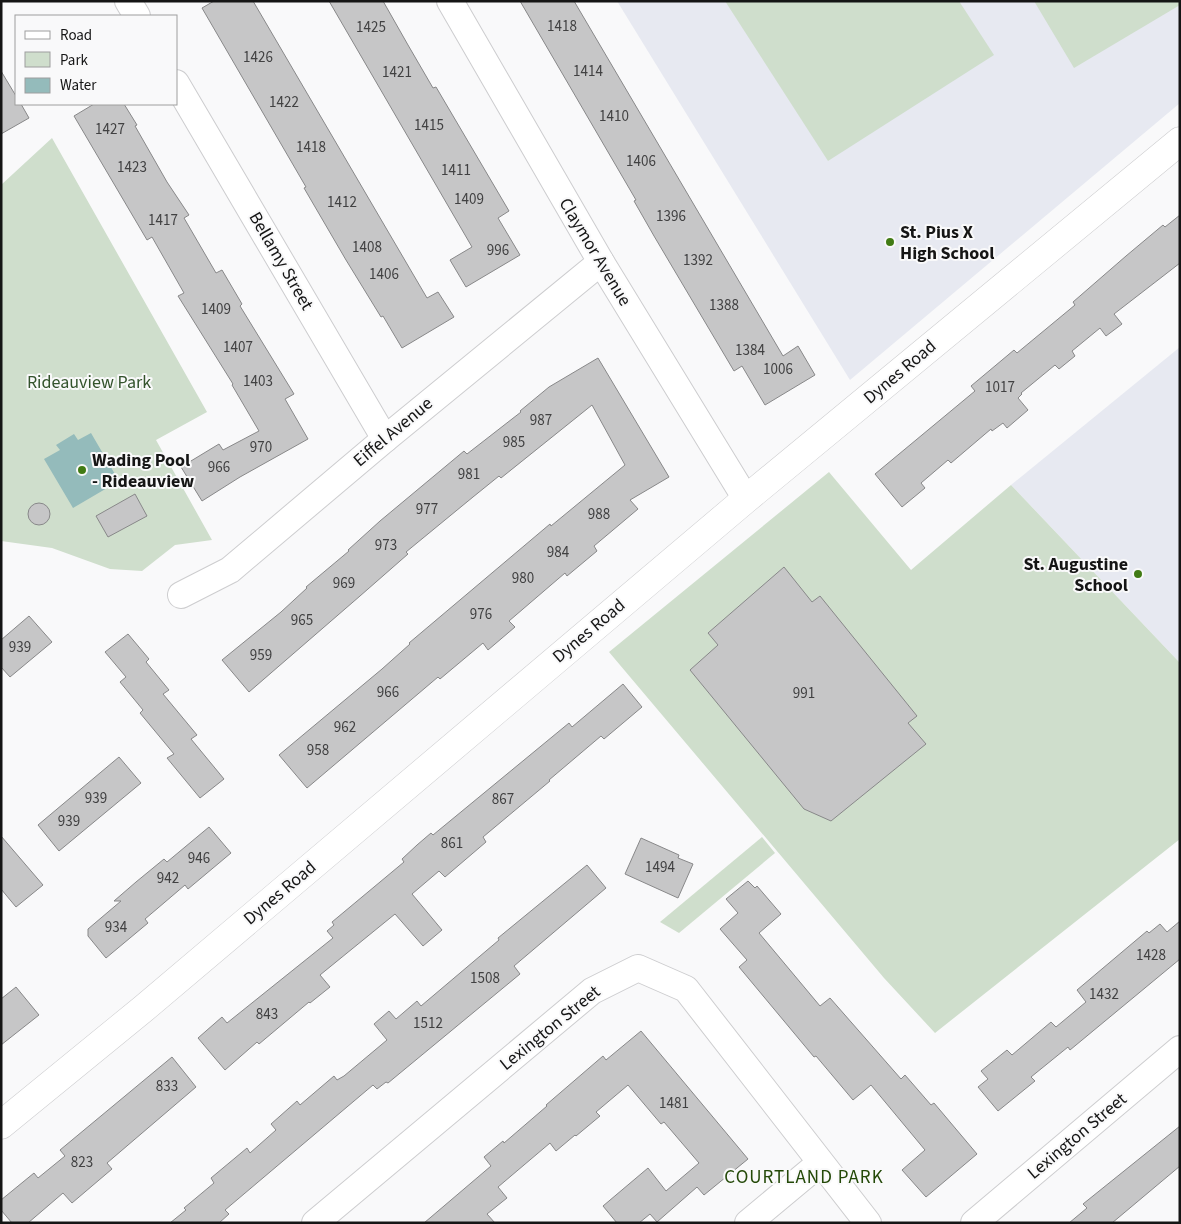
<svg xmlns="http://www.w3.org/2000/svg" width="1181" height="1224" font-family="'Source Sans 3',sans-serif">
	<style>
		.built { fill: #e7e9f1 }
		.green { fill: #cfdecc }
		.water { fill: #94bbbb }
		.building { fill: #c6c6c7; stroke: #888889 }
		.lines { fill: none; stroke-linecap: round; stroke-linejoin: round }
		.street-casing { stroke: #cdcdcf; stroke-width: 28 }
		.secondary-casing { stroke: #cdcdcf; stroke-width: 29 }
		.street { stroke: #fff; stroke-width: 26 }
		.secondary { stroke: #fff; stroke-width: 28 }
		.poi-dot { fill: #417b14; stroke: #f9f9fa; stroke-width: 2 }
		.labels { text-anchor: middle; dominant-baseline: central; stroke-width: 4; stroke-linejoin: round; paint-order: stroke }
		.number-label { font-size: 15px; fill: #414142 }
		.poi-label { font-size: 18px; font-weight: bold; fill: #151515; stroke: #f9f9fa; text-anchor: start }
		.street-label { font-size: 18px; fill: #151515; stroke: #f9f9fa }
		.park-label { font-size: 18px; fill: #33532c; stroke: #f9f9fa }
		.neighbourhood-label { font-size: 19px; letter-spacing: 1px; fill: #244908; stroke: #f9f9fa }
	</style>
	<rect width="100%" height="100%" fill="#f9f9fa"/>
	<g class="built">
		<path d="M617 1H1180V103L850 380Z"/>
		<path d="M1180 347V663L1011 485Z"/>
	</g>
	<g class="green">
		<path d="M725 1H959L994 55 828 161Z"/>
		<path d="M1034 1H1180V5L1074 68Z"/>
		<path d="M52 138 207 412 156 440 212 540 175 545 142 571 110 569 52 548 1 541V185Z"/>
		<path d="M829 472 911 570 1011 485 1180 663V839L935 1033 884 978 609 652Z"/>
		<path d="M762 837 775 853 679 933 660 922Z"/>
	</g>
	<path class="water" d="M91 433 119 481 73 508 44 459 60 450 56 445 74 434 78 440Z"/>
	<g class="building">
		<path d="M214 1H253L427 298 438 292 454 317 402 348 383 316 381 317 346 260 304 188 306 187 202 8Z"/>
		<path d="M329 1H383L408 45 433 88 436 87 509 211 498 218 520 255 466 287 450 260 472 247Z"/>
		<path d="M520 1H574L783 356 798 346 815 375 765 405 742 366 734 371 654 236 634 201 636 200Z"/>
		<path d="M1 71 16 96V104H21L29 118 1 134Z"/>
		<path d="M94 104H124L137 125 135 126 167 182 189 215 184 218 216 273 222 270 242 304 240 306 294 394 285 399 308 439 240 477 202 501 181 467 219 444 223 450 259 431 232 385 233 384 178 296 184 293 152 237 147 240 74 116Z"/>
		<path d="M1180 215V263L1114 314 1122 324 1106 336 1100 328 1072 351 1075 356 1059 369 1055 365 1021 393 1022 394 1018 398 1028 410 1007 428 1003 423 992 431 991 429 951 463 948 460 921 483 925 488 902 507 875 474 975 391 971 386 1014 350 1017 353 1075 305 1073 302 1126 256 1163 225 1165 227Z"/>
		<path d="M598 358 669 477 630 500 638 509 594 546 597 551 567 576 565 573 509 621 515 627 488 650 483 643 440 679 438 677 307 788 279 755 382 669 410 644 409 643 550 524 551 526 625 465 592 405 501 478 499 476 473 497 406 552 408 554 360 596 249 692 222 660 281 612 307 588 306 587 349 551 348 550 380 521 464 451 467 454 521 412 520 411 549 387Z"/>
		<path d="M135 494 147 516 108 537 96 516Z"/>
		<circle cx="39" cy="514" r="11"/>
		<path d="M784 567 812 602 820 596 917 716 908 723 926 744 831 821 804 809 690 670 718 645 708 633Z"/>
		<path d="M29 616 52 642 10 677 1 667V640Z"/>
		<path d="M128 634 149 659 146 662 169 690 163 694 197 735 191 739 224 779 200 798 167 758 174 754 140 713 143 710 120 682 126 677 105 652Z"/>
		<path d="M623 684 642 707 604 739 601 736 549 780 550 781 483 837 486 842 445 877 439 871 412 894 442 930 423 946 395 914 320 975 330 987 310 1003 309 1002 259 1044 257 1042 225 1070 198 1038 222 1017 227 1023 333 938 327 931 334 925 332 922 404 862 402 859 417 845 431 833 433 835 569 723 572 727Z"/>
		<path d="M119 757 141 783 59 851 38 825Z"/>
		<path d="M209 827 231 853 188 889 185 885 158 908 145 919 148 923 106 958 88 936V929L121 901H114L136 882 164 859 167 862Z"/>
		<path d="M1 836 43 885 16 907 1 889Z"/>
		<path d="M641 838 679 855 678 858 693 864 678 898 625 874Z"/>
		<path d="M587 865 606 888 514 966 520 974 388 1083 386 1082 377 1089 373 1085 225 1210 229 1214 219 1223H170L186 1210 184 1208 214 1183 211 1178 247 1148 250 1153 276 1130 271 1124 297 1101 300 1105 334 1076 337 1080 344 1076 387 1040 374 1024 389 1011 396 1019 417 1001 421 1006 499 940 498 938Z"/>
		<path d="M748 881 755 888 757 886 781 914 759 933 820 1006 830 998 901 1079 905 1075 931 1105 934 1103 977 1154 926 1197 902 1170 925 1150 871 1085 853 1100 816 1056 814 1057 739 967 747 960 720 929 738 913 726 899Z"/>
		<path d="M1180 921V959L1070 1050 1068 1047 1031 1077 1035 1081 998 1111 978 1087 988 1079 981 1071 1007 1050 1012 1055 1051 1022 1056 1027 1086 1002 1077 990 1147 931 1149 933 1160 924 1167 932Z"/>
		<path d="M16 987 39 1015 1 1045V999Z"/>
		<path d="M641 1031 748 1159 704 1195 697 1187 657 1222 650 1214 639 1223H617L603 1206 648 1168 666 1191 699 1163 664 1122 661 1124 628 1085 596 1112 600 1116 576 1136 575 1135 556 1151 550 1143 498 1187 507 1198 487 1214 495 1223H424L491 1166 484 1157 503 1141 504 1143 547 1106 546 1105 603 1056 606 1060Z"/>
		<path d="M172 1057 196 1087 107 1163 112 1169 72 1203 63 1193 28 1223H12L1 1210V1200L34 1173 38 1178 65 1156 60 1150Z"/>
		<path d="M1180 1126V1166L1112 1223H1069L1087 1208 1083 1204Z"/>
	</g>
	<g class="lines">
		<defs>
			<g id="street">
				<path d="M128 1 137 16"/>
				<path d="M450 1 601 262 746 499"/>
				<path d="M176 83 385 439"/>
				<path d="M181 595 230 570 385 439 601 262"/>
				<path d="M315 1223 592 991 638 968 686 989 868 1223"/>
				<path d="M748 1223 820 1163"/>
				<path d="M974 1223 1180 1049"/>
			</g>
			<path id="secondary" d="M1 1125 143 1009 746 499 1180 141"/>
		</defs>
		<use href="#street" class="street-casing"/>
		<use href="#secondary" class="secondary-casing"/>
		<use href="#street" class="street"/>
		<use href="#secondary" class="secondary"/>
	</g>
	<g class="poi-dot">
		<circle cx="890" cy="242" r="5"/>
		<circle cx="82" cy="470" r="5"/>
		<circle cx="1138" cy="574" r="5"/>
	</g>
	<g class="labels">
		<g class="number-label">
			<text x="562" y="26">1418</text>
			<text x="371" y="27">1425</text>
			<text x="258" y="57">1426</text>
			<text x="588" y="71">1414</text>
			<text x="397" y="72">1421</text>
			<text x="284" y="102">1422</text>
			<text x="614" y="116">1410</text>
			<text x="429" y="125">1415</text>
			<text x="110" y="129">1427</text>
			<text x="311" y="147">1418</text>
			<text x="641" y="161">1406</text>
			<text x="132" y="167">1423</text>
			<text x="456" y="170">1411</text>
			<text x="469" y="199">1409</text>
			<text x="342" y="202">1412</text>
			<text x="671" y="216">1396</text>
			<text x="163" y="220">1417</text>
			<text x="367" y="247">1408</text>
			<text x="498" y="250">996</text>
			<text x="698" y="260">1392</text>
			<text x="384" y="274">1406</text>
			<text x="724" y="305">1388</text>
			<text x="216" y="309">1409</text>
			<text x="238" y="347">1407</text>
			<text x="750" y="350">1384</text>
			<text x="778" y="369">1006</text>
			<text x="258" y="381">1403</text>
			<text x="1000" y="387">1017</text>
			<text x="541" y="420">987</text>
			<text x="514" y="442">985</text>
			<text x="261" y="447">970</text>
			<text x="219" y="467">966</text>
			<text x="469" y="474">981</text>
			<text x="427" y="509">977</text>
			<text x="599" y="514">988</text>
			<text x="386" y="545">973</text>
			<text x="558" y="552">984</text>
			<text x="523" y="578">980</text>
			<text x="344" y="583">969</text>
			<text x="481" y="614">976</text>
			<text x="302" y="620">965</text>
			<text x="20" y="647">939</text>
			<text x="261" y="655">959</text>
			<text x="388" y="692">966</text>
			<text x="804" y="693">991</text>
			<text x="345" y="727">962</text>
			<text x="318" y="750">958</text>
			<text x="96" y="798">939</text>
			<text x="503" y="799">867</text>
			<text x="69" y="821">939</text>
			<text x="452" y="843">861</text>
			<text x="199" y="858">946</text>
			<text x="660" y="867">1494</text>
			<text x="168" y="878">942</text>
			<text x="116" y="927">934</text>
			<text x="1151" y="955">1428</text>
			<text x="485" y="978">1508</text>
			<text x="1104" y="994">1432</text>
			<text x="267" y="1014">843</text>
			<text x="428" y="1023">1512</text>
			<text x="167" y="1086">833</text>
			<text x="674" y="1103">1481</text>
			<text x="82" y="1162">823</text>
		</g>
		<g class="poi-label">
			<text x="900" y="232">St. Pius X<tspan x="900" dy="21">High School</tspan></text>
			<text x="92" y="460">Wading Pool<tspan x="92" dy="21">- Rideauview</tspan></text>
			<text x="1128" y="564" text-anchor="end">St. Augustine<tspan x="1128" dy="21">School</tspan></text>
		</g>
		<g class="street-label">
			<text transform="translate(595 252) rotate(59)">Claymor Avenue</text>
			<text transform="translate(281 261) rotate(60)">Bellamy Street</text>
			<text transform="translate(900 372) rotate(-40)">Dynes Road</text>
			<text transform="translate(393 432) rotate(-40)">Eiffel Avenue</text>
			<text transform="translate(589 631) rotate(-40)">Dynes Road</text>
			<text transform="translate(280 893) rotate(-40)">Dynes Road</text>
			<text transform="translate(550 1028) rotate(-39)">Lexington Street</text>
			<text transform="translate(1077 1136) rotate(-40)">Lexington Street</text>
		</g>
		<g class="park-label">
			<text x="89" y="382">Rideauview Park</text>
		</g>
		<g class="neighbourhood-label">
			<text x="804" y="1177">COURTLAND PARK</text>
		</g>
	</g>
	<rect width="1181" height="1224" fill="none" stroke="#151515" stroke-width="5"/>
	<rect x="15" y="15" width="162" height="90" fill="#f9f9fa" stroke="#9e9e9e"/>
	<rect x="25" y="31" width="25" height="8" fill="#ffffff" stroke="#9e9e9e"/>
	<text x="60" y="40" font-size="15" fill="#151515">Road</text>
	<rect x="25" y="52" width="25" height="15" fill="#cfdecc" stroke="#9e9e9e"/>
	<text x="60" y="65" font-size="15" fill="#151515">Park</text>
	<rect x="25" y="78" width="25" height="15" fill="#94bbbb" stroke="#9e9e9e"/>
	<text x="60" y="90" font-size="15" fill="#151515">Water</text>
</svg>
